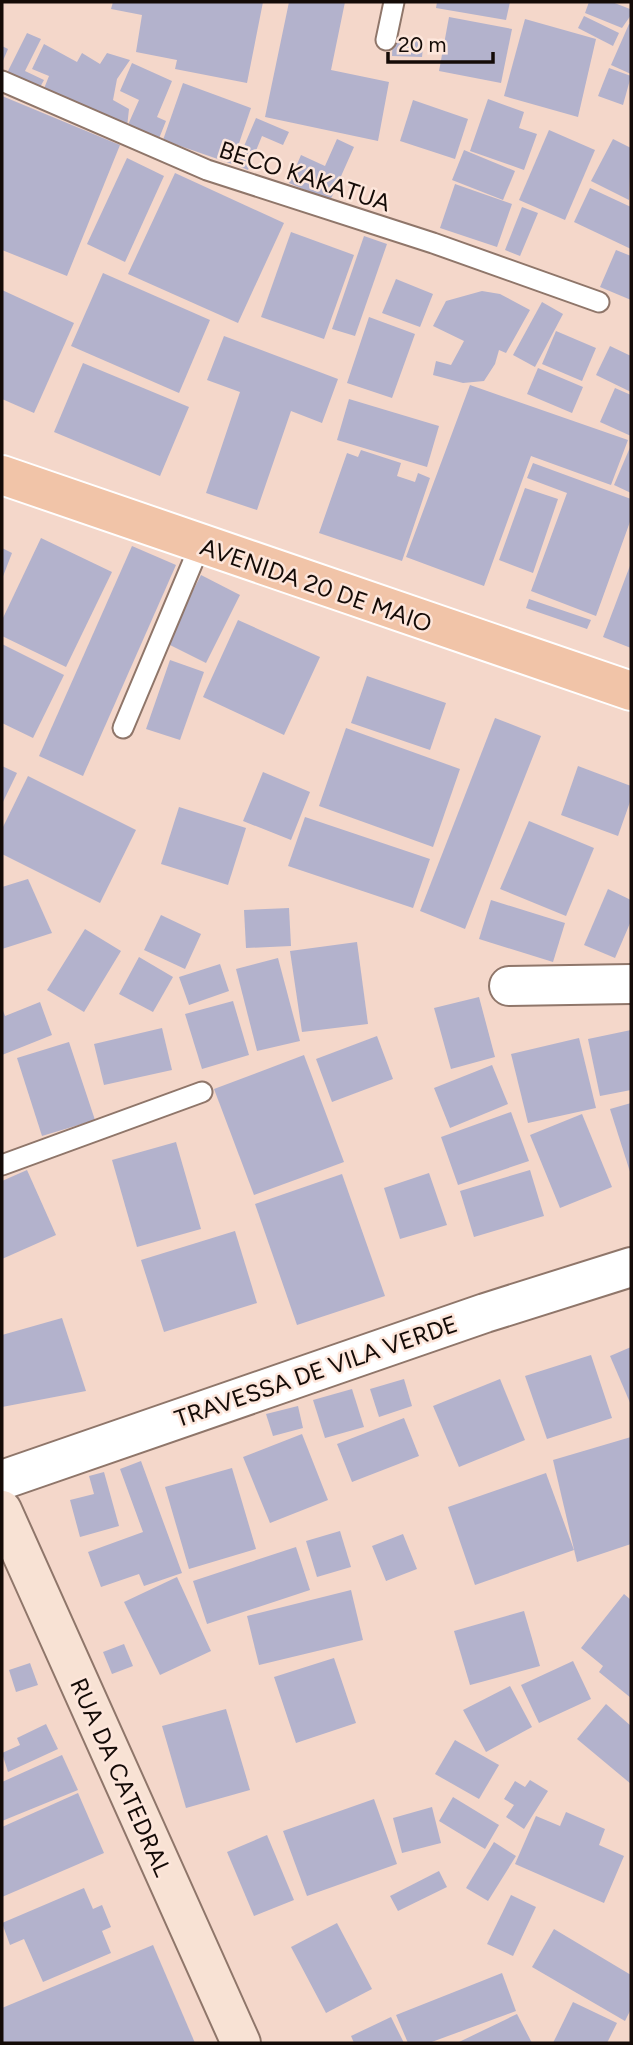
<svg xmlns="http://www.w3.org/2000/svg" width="633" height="2045" font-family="Figtree,sans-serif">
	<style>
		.building { fill: #b3b2cc }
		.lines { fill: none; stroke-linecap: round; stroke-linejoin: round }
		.lane-casing { stroke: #8f766a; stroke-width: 23 }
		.street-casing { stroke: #8f766a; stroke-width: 42 }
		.secondary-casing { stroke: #8f766a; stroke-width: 42 }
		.primary-casing { stroke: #fff; stroke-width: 42 }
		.lane { stroke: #fff; stroke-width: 19 }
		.street { stroke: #fff; stroke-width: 38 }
		.secondary { stroke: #f8e2d4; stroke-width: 38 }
		.primary { stroke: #f1c4a8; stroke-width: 38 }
		.labels { text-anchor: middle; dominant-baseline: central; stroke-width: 5; stroke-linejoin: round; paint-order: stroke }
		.street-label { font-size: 24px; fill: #140b07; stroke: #fde6db }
	</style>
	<rect width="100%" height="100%" fill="#f4d7ca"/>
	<g class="building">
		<path d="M113 2H263L247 83 175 69 177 60 136 52 142 15 111 9Z"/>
		<path d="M289 2H345L331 70 389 82 378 141 265 117Z"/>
		<path d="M437 2H510L506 20 436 8Z"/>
		<path d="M589 2H612L630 9 631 15 622 28 585 13Z"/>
		<path d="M584 16 619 33 613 46 578 28Z"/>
		<path d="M449 17 512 29 501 83 439 71Z"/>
		<path d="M525 19 596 39 578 117 504 96Z"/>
		<path d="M629 24 631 25V74L611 65Z"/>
		<path d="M27 33 41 39 25 71 44 80 38 91 6 75Z"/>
		<path d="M393 36 424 39 422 57 392 56Z"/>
		<path d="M44 44 77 62 82 53 100 64 107 53 130 60 117 79 113 100 129 109 127 127 43 91 49 76 32 69Z"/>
		<path d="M2 46 8 49 2 63Z"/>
		<path d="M132 63 172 81 157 117 166 121 158 141 127 127 139 100 120 91Z"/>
		<path d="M609 68 631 76 623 105 598 96Z"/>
		<path d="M183 83 251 108 232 164 163 140Z"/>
		<path d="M2 96 120 145 67 276 2 250Z"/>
		<path d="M488 99 524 112 519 128 537 134 524 170 470 151Z"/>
		<path d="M413 100 468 119 455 159 400 141Z"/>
		<path d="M256 118 289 132 283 145 262 136 248 170 236 165Z"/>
		<path d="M549 130 595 150 565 220 519 200Z"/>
		<path d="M337 139 354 147 330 201 289 183 301 155 325 166Z"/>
		<path d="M613 139 631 148 629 200 591 181Z"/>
		<path d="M464 150 515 171 503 200 452 180Z"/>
		<path d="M127 158 164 176 125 262 87 244Z"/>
		<path d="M175 173 284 223 238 323 128 274Z"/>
		<path d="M455 184 512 204 497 247 440 228Z"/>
		<path d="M590 188 631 207V249L574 222Z"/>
		<path d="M522 207 538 213 520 256 505 250Z"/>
		<path d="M291 232 354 255 324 339 261 317Z"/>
		<path d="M364 236 387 244 355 336 332 329Z"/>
		<path d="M616 250 631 256V300L600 287Z"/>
		<path d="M103 273 210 320 179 393 71 346Z"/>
		<path d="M396 279 433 294 420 327 382 313Z"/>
		<path d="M2 290 74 323 34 413 2 399Z"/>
		<path d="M482 291 500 294 530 310 506 353 499 350 495 364 484 381 463 383 433 375 436 361 451 365 464 341 433 326 446 301Z"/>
		<path d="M542 302 563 314 535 367 513 355Z"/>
		<path d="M369 317 415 334 392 398 347 383Z"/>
		<path d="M556 331 596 348 582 381 542 364Z"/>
		<path d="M224 336 338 379 322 423 291 411 257 510 206 493 240 392 207 380Z"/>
		<path d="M610 346 631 356V392L596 375Z"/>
		<path d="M83 363 189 407 160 476 54 432Z"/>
		<path d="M538 368 583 387 572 413 527 394Z"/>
		<path d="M470 385 628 440 611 485 531 456 484 586 406 557Z"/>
		<path d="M615 388 631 395V436L600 422Z"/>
		<path d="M349 399 439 426 427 467 337 440Z"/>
		<path d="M631 445V493L614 485Z"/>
		<path d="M361 450 401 463 397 476 415 482 418 473 430 478 402 561 319 533 347 453 358 457Z"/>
		<path d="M533 463 631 499V519L596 616 531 591 567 493 527 478Z"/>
		<path d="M525 488 558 499 533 573 499 560Z"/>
		<path d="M41 538 112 572 66 667 2 636V620Z"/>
		<path d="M132 546 176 565 83 776 39 756Z"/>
		<path d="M2 548 12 553 2 579Z"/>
		<path d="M631 563V648L603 637Z"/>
		<path d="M201 575 240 595 206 663 166 643Z"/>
		<path d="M529 599 591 620 587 629 526 608Z"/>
		<path d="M238 620 320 657 284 735 203 697Z"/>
		<path d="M2 644 64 675 33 738 2 723Z"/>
		<path d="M170 660 204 672 180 740 146 729Z"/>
		<path d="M367 676 446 703 430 750 351 723Z"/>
		<path d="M495 718 541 736 465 929 420 911Z"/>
		<path d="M346 728 460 769 433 847 319 806Z"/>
		<path d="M2 766 17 773 2 804Z"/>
		<path d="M578 766 631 786V799L618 836 561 815Z"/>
		<path d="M263 772 310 792 291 840 243 821Z"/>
		<path d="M28 776 136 830 100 903 2 854V829Z"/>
		<path d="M179 807 246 828 228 885 161 864Z"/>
		<path d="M305 817 430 859 413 908 288 866Z"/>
		<path d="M529 821 594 848 566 916 500 889Z"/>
		<path d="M28 879 52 933 2 949V887Z"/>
		<path d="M608 889 631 900V921L615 958 584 945Z"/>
		<path d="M491 900 565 923 553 962 479 939Z"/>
		<path d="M289 908 291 946 246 948 244 910Z"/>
		<path d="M161 915 201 934 185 969 144 950Z"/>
		<path d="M85 929 121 951 84 1012 47 990Z"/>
		<path d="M357 942 368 1024 302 1032 290 951Z"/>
		<path d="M139 957 173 977 153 1012 119 994Z"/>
		<path d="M278 958 300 1041 257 1051 236 969Z"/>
		<path d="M220 964 229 991 189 1005 179 977Z"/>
		<path d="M479 997 495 1057 451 1069 434 1008Z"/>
		<path d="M233 1001 249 1055 202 1069 185 1014Z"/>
		<path d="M40 1002 52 1035 2 1055V1008L5 1016Z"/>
		<path d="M162 1028 172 1070 104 1085 94 1044Z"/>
		<path d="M631 1030V1090L600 1096 588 1039Z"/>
		<path d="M377 1036 393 1079 332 1102 316 1059Z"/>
		<path d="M579 1038 596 1108 528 1123 511 1054Z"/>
		<path d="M69 1042 95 1120 42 1136 17 1058Z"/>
		<path d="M304 1055 344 1162 254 1195 214 1089Z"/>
		<path d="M492 1065 508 1104 450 1128 434 1088Z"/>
		<path d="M631 1103V1175L610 1109Z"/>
		<path d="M511 1112 529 1161 458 1185 441 1137Z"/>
		<path d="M582 1114 612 1187 560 1208 530 1135Z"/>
		<path d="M176 1142 201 1229 137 1247 112 1160Z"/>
		<path d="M27 1170 56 1235 2 1259V1181Z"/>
		<path d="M530 1170 544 1216 474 1237 460 1191Z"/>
		<path d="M429 1173 447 1225 400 1239 384 1188Z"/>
		<path d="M342 1174 385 1296 297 1325 255 1204Z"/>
		<path d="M235 1231 257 1303 164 1332 141 1260Z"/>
		<path d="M62 1318 86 1391 2 1407V1335Z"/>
		<path d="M631 1347V1405L610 1356Z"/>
		<path d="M591 1355 612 1418 547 1439 525 1376Z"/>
		<path d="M404 1379 412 1406 379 1417 370 1389Z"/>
		<path d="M500 1379 525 1440 459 1467 433 1406Z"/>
		<path d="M352 1389 364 1427 325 1438 313 1400Z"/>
		<path d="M298 1406 303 1428 273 1436 266 1414Z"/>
		<path d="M404 1418 419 1456 352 1482 337 1444Z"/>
		<path d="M302 1434 328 1500 270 1523 243 1457Z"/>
		<path d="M631 1437V1544L577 1562 553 1460Z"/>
		<path d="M141 1461 182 1573 144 1586 139 1574 101 1587 88 1552 143 1532 120 1469Z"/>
		<path d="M232 1468 256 1549 189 1569 165 1487Z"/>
		<path d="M104 1472 119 1526 80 1537 70 1500 94 1494 89 1476Z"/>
		<path d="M546 1473 574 1550 475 1585 448 1507Z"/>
		<path d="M340 1531 351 1567 317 1577 306 1541Z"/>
		<path d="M403 1534 417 1569 386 1581 372 1546Z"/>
		<path d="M296 1547 310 1590 207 1624 193 1581Z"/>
		<path d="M177 1577 211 1651 160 1675 124 1602Z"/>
		<path d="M351 1590 363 1640 259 1665 247 1616Z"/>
		<path d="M624 1594 631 1600V1698L599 1672 603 1666 581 1648Z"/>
		<path d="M524 1611 540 1666 470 1685 454 1631Z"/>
		<path d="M124 1644 133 1666 112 1674 103 1652Z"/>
		<path d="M334 1658 356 1723 296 1743 274 1677Z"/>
		<path d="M573 1661 591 1699 539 1723 521 1685Z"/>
		<path d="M30 1663 38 1685 16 1692 9 1670Z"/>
		<path d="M510 1686 532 1727 486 1752 463 1710Z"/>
		<path d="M606 1704 631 1726V1784L577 1739Z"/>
		<path d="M226 1709 250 1790 186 1808 162 1726Z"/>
		<path d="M46 1724 58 1749 8 1772 2 1753 20 1745 17 1738Z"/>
		<path d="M455 1740 499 1765 479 1799 435 1774Z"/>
		<path d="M62 1755 78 1790 2 1821V1782Z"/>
		<path d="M530 1780 548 1791 524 1829 506 1817 514 1805 504 1799 515 1781 525 1787Z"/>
		<path d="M78 1793 104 1853 2 1897V1827Z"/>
		<path d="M453 1797 499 1825 485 1849 439 1821Z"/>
		<path d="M374 1799 397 1864 307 1896 283 1831Z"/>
		<path d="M432 1807 441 1843 402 1853 393 1818Z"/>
		<path d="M566 1812 605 1829 599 1845 624 1856 604 1903 515 1864 536 1816 560 1826Z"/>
		<path d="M267 1835 294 1900 254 1916 227 1852Z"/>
		<path d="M494 1842 516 1856 488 1901 466 1888Z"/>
		<path d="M439 1871 447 1887 398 1911 390 1896Z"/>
		<path d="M84 1888 93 1909 102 1905 111 1927 102 1931 111 1953 43 1982 24 1939 10 1945 2 1923Z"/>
		<path d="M511 1895 536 1907 513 1956 487 1944Z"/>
		<path d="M337 1923 372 1989 326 2013 291 1947Z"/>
		<path d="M554 1929 631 1975V2009L625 2021 532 1967Z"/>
		<path d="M153 1945 195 2043H2V2008Z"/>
		<path d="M502 1973 516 2011 429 2043H408L396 2015Z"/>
		<path d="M573 2002 617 2023 607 2043H553Z"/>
		<path d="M517 2014 532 2043H457Z"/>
		<path d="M391 2017 404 2043H354L351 2036Z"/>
	</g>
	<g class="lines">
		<defs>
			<g id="lane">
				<path d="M386 40 394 2"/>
				<path d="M2 81 207 170 433 243 599 302"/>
				<path d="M123 728 200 545"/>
				<path d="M2 1165 202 1092"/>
			</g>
			<g id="street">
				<path d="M509 986 631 984"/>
				<path d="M2 1480 485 1313 631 1267"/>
			</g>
			<path id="secondary" d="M2 1510 241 2043"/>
			<path id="primary" d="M2 475 631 691"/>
		</defs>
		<use href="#lane" class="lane-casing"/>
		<use href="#street" class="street-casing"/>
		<use href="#secondary" class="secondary-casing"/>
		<use href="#primary" class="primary-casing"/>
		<use href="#lane" class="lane"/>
		<use href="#street" class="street"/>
		<use href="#secondary" class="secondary"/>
		<use href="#primary" class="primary"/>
	</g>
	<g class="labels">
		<g class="street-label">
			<text transform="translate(305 176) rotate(18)">BECO KAKATUA</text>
			<text transform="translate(316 585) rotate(19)">AVENIDA 20 DE MAIO</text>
			<text transform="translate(316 1371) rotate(-19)">TRAVESSA DE VILA VERDE</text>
			<text transform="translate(121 1777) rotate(66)">RUA DA CATEDRAL</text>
		</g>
	</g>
	<rect width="633" height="2045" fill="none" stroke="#140b07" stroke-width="7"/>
	<path d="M388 52v10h105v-10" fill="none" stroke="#140b07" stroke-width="3.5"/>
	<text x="398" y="52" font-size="21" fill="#140b07" stroke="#fde6db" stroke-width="5" paint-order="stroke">20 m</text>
</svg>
